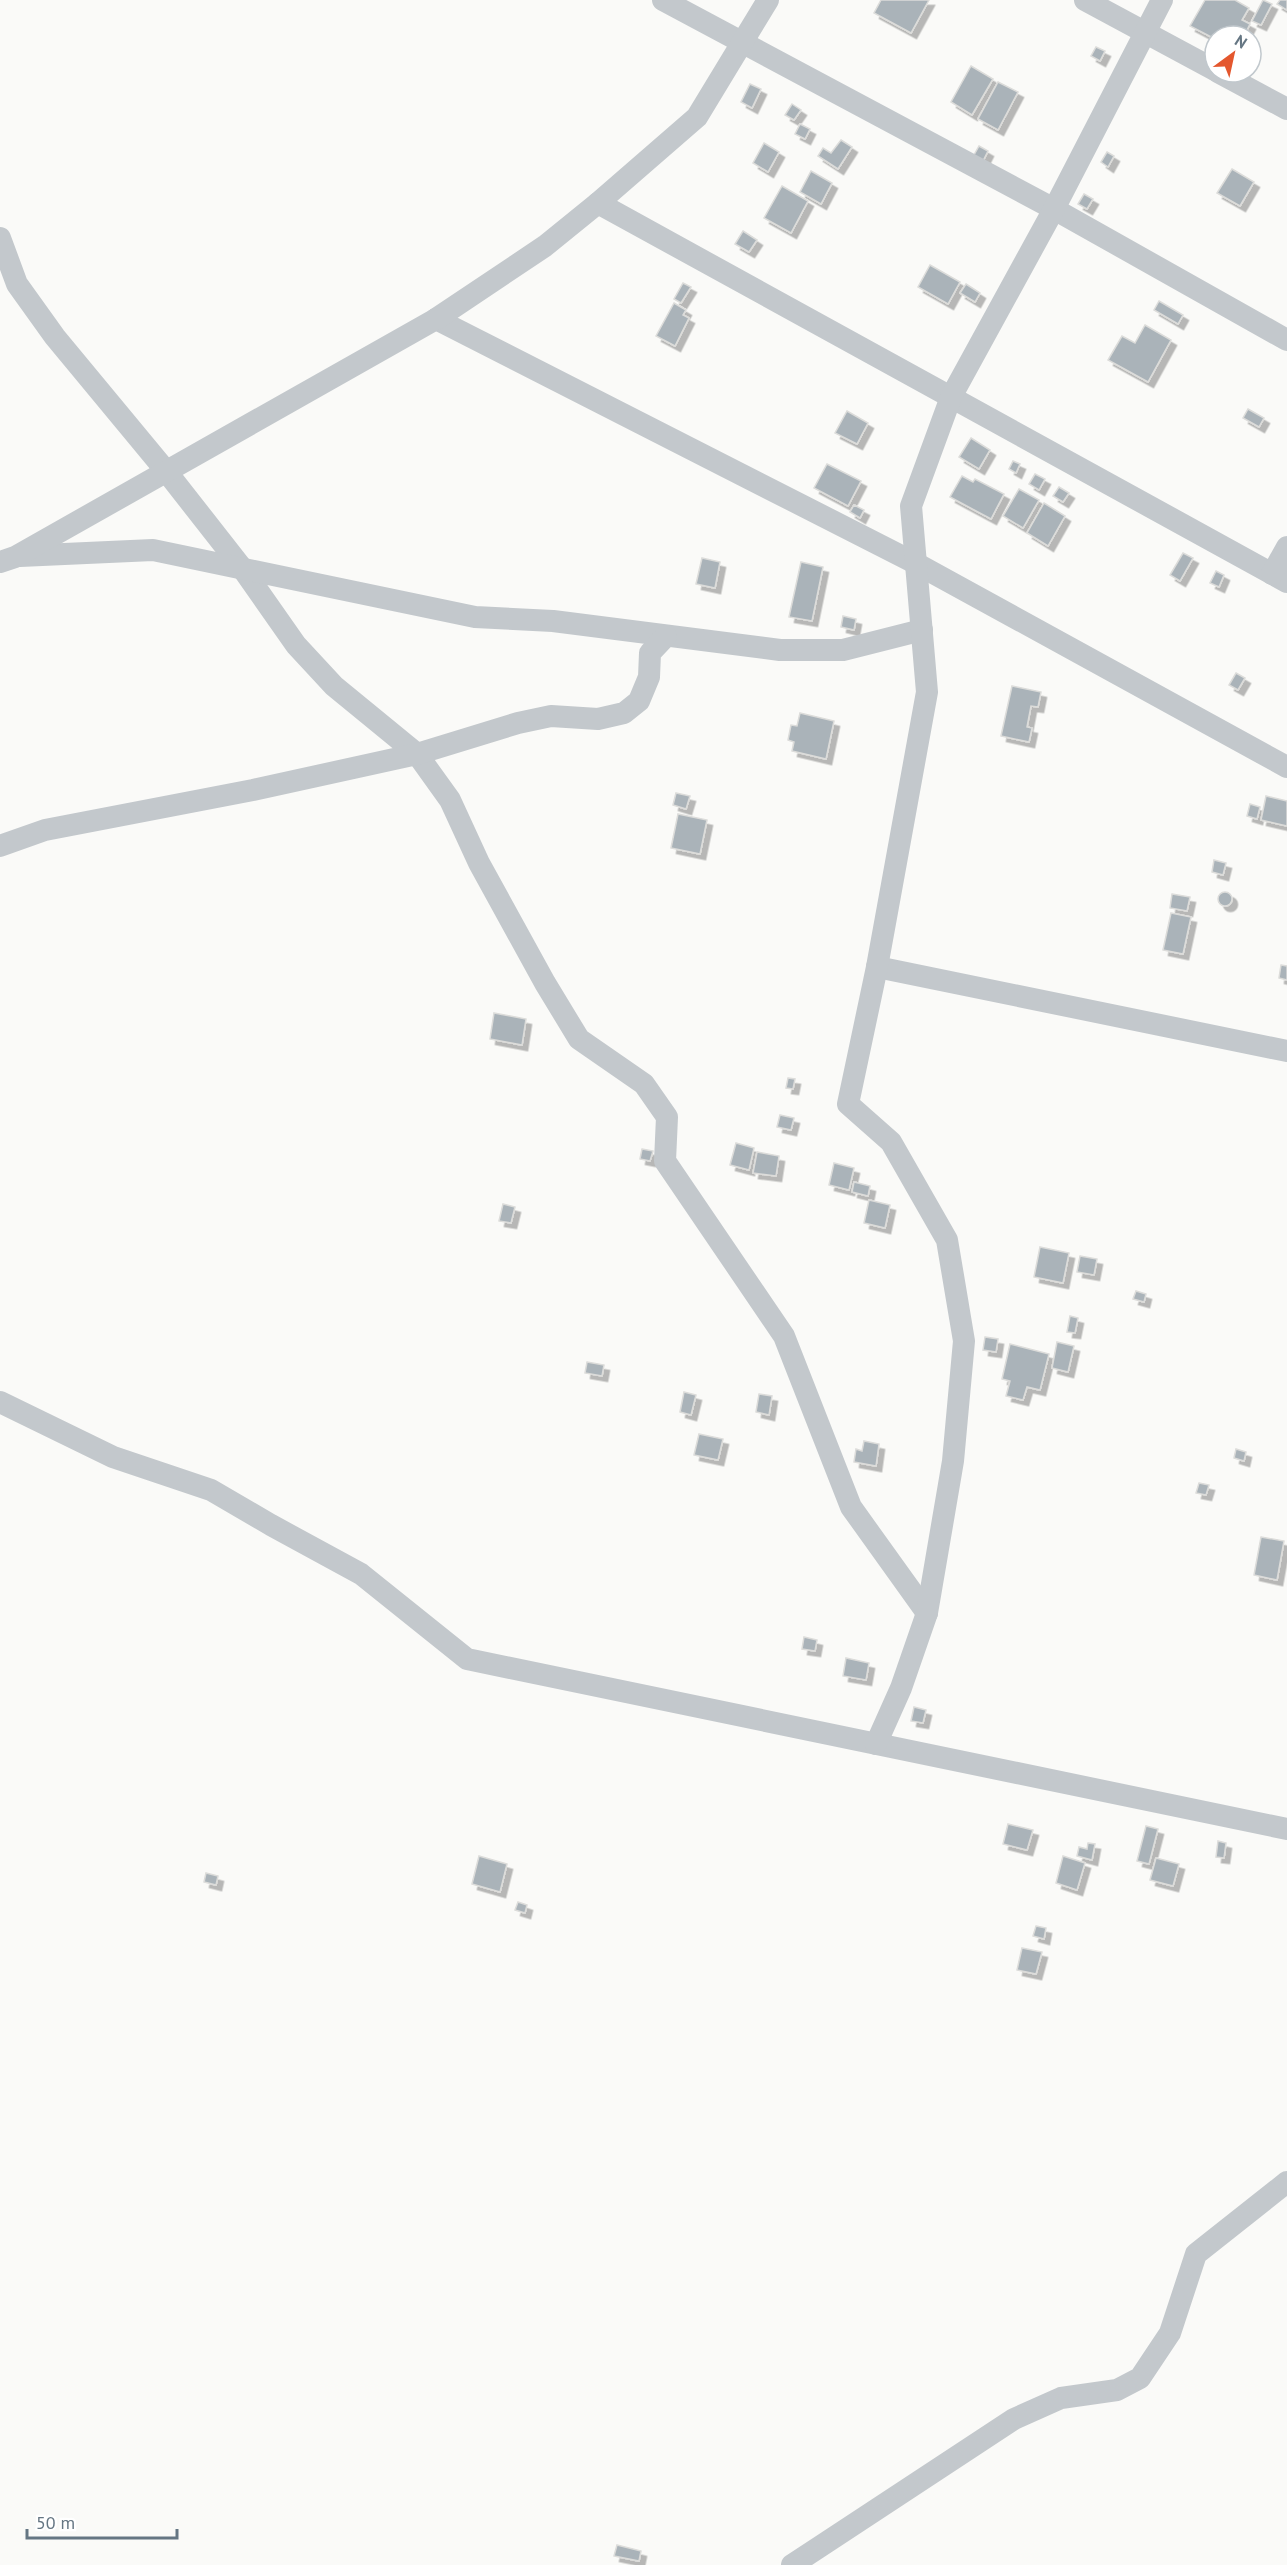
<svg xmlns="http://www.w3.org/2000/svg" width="1287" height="2565" font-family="'PT Sans',sans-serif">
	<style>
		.building { fill: #aab3b9; stroke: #dcdcda; stroke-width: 1.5; filter: url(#shadow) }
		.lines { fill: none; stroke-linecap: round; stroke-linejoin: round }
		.minor { stroke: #c3c8cc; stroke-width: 22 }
	</style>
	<defs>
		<filter id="shadow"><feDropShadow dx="5.5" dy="5.5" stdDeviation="0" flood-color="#0004"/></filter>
	</defs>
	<rect width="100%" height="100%" fill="#fafaf8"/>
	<g class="building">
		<path d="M881 0H929L911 33 874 13Z"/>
		<path d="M1205 0H1235L1249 8 1242 20 1250 24 1244 36H1215V39L1190 26Z"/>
		<path d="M1263 0 1272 4 1261 25 1252 21Z"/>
		<path d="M1280 0H1287V10L1277 4Z"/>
		<path d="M1096 47 1105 51 1100 61 1091 56Z"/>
		<path d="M971 66 993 79 972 115 951 102Z"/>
		<path d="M998 82 1018 92 998 130 978 119Z"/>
		<path d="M750 84 761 89 752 108 741 102Z"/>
		<path d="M792 104 801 110 794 120 785 115Z"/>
		<path d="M800 124 810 129 805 139 795 134Z"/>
		<path d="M841 140 852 147 838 169 818 156 823 148 831 153Z"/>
		<path d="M764 143 779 152 768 172 753 163Z"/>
		<path d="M979 146 988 151 983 161 974 155Z"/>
		<path d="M1107 152 1114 156 1108 167 1101 162Z"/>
		<path d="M1232 169 1254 182 1240 206 1217 193Z"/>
		<path d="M811 171 832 183 821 204 800 192Z"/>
		<path d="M782 186 808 201 791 233 764 218Z"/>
		<path d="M1084 194 1093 199 1087 209 1078 204Z"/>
		<path d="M743 231 757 240 749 252 735 244Z"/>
		<path d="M930 265 960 282 948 304 918 287Z"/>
		<path d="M683 283 691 287 681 303 674 299Z"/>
		<path d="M966 284 980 293 975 302 960 293Z"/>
		<path d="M1159 301 1183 315 1178 324 1154 310Z"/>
		<path d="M674 303 686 310 683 315 689 318 675 346 656 336Z"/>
		<path d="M1145 325 1171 340 1148 382 1108 360 1122 336 1135 343Z"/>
		<path d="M1248 409 1264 418 1259 427 1243 418Z"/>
		<path d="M847 411 868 423 857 444 835 433Z"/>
		<path d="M971 438 990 450 979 469 959 457Z"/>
		<path d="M1013 461 1020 464 1016 473 1009 469Z"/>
		<path d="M827 464 861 481 848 506 814 488Z"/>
		<path d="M1035 474 1045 479 1039 490 1029 484Z"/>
		<path d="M962 476 973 482 975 479 1004 494 991 519 950 497Z"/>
		<path d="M1059 487 1069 493 1063 502 1053 496Z"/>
		<path d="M1019 489 1039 500 1023 528 1003 516Z"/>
		<path d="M1044 503 1065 516 1048 546 1027 533Z"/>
		<path d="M854 505 864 510 860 518 850 512Z"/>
		<path d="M1183 553 1193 558 1180 581 1170 575Z"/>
		<path d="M702 558 720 562 715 588 696 584Z"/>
		<path d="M801 562 823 567 812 621 789 617Z"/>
		<path d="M1216 571 1224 575 1219 587 1210 583Z"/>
		<path d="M843 616 856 619 854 630 841 627Z"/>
		<path d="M1236 673 1245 678 1238 690 1229 685Z"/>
		<path d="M1012 686 1041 692 1038 707 1031 706 1027 727 1032 728 1029 742 1001 736Z"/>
		<path d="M800 713 834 721 826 759 792 751 794 742 788 740 791 725 797 726Z"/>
		<path d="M676 793 690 796 686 809 673 805Z"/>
		<path d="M1266 796 1287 801V826L1261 820Z"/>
		<path d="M1250 804 1260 807 1257 819 1247 816Z"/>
		<path d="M678 814 707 820 700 854 671 848Z"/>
		<path d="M1214 860 1226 863 1223 875 1212 872Z"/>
		<circle cx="1225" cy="899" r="7"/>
		<path d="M1172 894 1190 897 1187 911 1170 908Z"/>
		<path d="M1171 913 1191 917 1183 954 1163 950Z"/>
		<path d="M1281 965 1287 966V980L1279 978Z"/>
		<path d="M494 1013 526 1019 522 1045 490 1039Z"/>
		<path d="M788 1078 795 1079 793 1089 786 1088Z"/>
		<path d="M780 1115 794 1118 791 1130 777 1127Z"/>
		<path d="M736 1143 754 1148 749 1170 730 1165Z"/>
		<path d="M642 1149 653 1151 650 1161 640 1159Z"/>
		<path d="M757 1152 779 1156 776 1176 753 1173Z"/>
		<path d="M834 1163 854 1168 849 1190 829 1185Z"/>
		<path d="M854 1182 870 1186 868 1196 852 1192Z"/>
		<path d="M869 1200 890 1205 885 1228 864 1223Z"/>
		<path d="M503 1204 515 1207 511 1223 499 1221Z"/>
		<path d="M1040 1247 1069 1253 1063 1283 1034 1277Z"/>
		<path d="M1080 1256 1097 1259 1094 1275 1077 1272Z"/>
		<path d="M1136 1291 1146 1294 1144 1302 1133 1299Z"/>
		<path d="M1070 1316 1078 1318 1075 1333 1067 1332Z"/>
		<path d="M985 1337 998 1339 996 1352 983 1350Z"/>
		<path d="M1057 1342 1074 1346 1068 1372 1052 1368Z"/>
		<path d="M1010 1344 1049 1354 1040 1390 1027 1387 1023 1400 1006 1396 1010 1381 1002 1379Z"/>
		<path d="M587 1362 604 1365 602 1376 585 1373Z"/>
		<path d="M684 1392 696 1395 691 1415 680 1412Z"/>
		<path d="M759 1394 772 1396 769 1415 756 1412Z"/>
		<path d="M699 1434 723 1439 718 1460 694 1455Z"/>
		<path d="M864 1441 879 1444 876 1466 854 1462 856 1449 862 1451Z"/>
		<path d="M1236 1449 1246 1452 1244 1461 1234 1458Z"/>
		<path d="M1199 1483 1209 1485 1206 1495 1196 1493Z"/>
		<path d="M1261 1537 1284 1541 1277 1580 1254 1575Z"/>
		<path d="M804 1637 817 1640 815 1651 802 1649Z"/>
		<path d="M846 1658 869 1663 866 1680 843 1676Z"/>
		<path d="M914 1707 926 1710 923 1723 911 1721Z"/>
		<path d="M1008 1824 1033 1830 1027 1850 1003 1844Z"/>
		<path d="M1146 1826 1158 1829 1149 1864 1137 1861Z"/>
		<path d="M1218 1841 1226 1843 1224 1858 1216 1857Z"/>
		<path d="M1088 1843 1095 1844 1092 1860 1077 1856 1079 1847 1087 1849Z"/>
		<path d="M479 1856 507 1864 500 1892 472 1884Z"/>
		<path d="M1063 1856 1085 1863 1077 1890 1056 1883Z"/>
		<path d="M1156 1858 1179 1864 1173 1886 1150 1880Z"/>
		<path d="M206 1873 218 1876 216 1885 204 1882Z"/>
		<path d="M518 1902 527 1905 525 1913 515 1910Z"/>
		<path d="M1036 1926 1046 1928 1044 1939 1033 1936Z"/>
		<path d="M1022 1948 1042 1952 1036 1974 1017 1970Z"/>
		<path d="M617 2545 641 2551 639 2561 614 2556Z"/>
	</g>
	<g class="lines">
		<g class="minor">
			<path d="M663 0 1054 209 1287 340"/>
			<path d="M1085 0 1215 70"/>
			<path d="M1218 72 1287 109"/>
			<path d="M598 203 1287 582"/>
			<path d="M0 238 17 284 55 337 166 471 242 568 296 645 334 686 417 754 450 800 479 863 545 983 579 1039 644 1084 667 1117 665 1161 784 1336 851 1507 927 1613"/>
			<path d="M436 319 917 564 1287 767"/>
			<path d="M20 556 153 550 475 617 553 621 780 650H843L922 630"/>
			<path d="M0 562 15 557 436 319 545 246 598 203 697 117 768 0"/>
			<path d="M1272 574 1287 547"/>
			<path d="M0 846 45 830 253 790 417 754 518 723 551 716 598 719 624 713 639 701 649 677 650 653 666 636"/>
			<path d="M877 967 1287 1051"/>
			<path d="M0 1402 113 1457 211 1490 271 1525 361 1574 467 1659 1287 1829"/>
			<path d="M876 1744 901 1688 927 1613 953 1461 964 1341 947 1240 891 1142 848 1104 877 967 927 692 911 506 951 397 1054 209 1162 0"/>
			<path d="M792 2565 1014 2419 1061 2398 1117 2390 1140 2378 1170 2333 1196 2254 1287 2182"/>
		</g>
	</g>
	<g transform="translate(1233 54) rotate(33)"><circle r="28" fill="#ffffff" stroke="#c1c8cd" stroke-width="1.5"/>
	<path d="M0-4.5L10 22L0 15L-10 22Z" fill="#e4572e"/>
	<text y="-9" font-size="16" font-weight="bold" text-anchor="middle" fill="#657683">N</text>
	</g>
	<path d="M27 2529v9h150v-9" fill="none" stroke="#657683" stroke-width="3"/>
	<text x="36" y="2529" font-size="18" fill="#657683" stroke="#ffffff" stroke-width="4.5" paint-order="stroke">50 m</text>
</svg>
